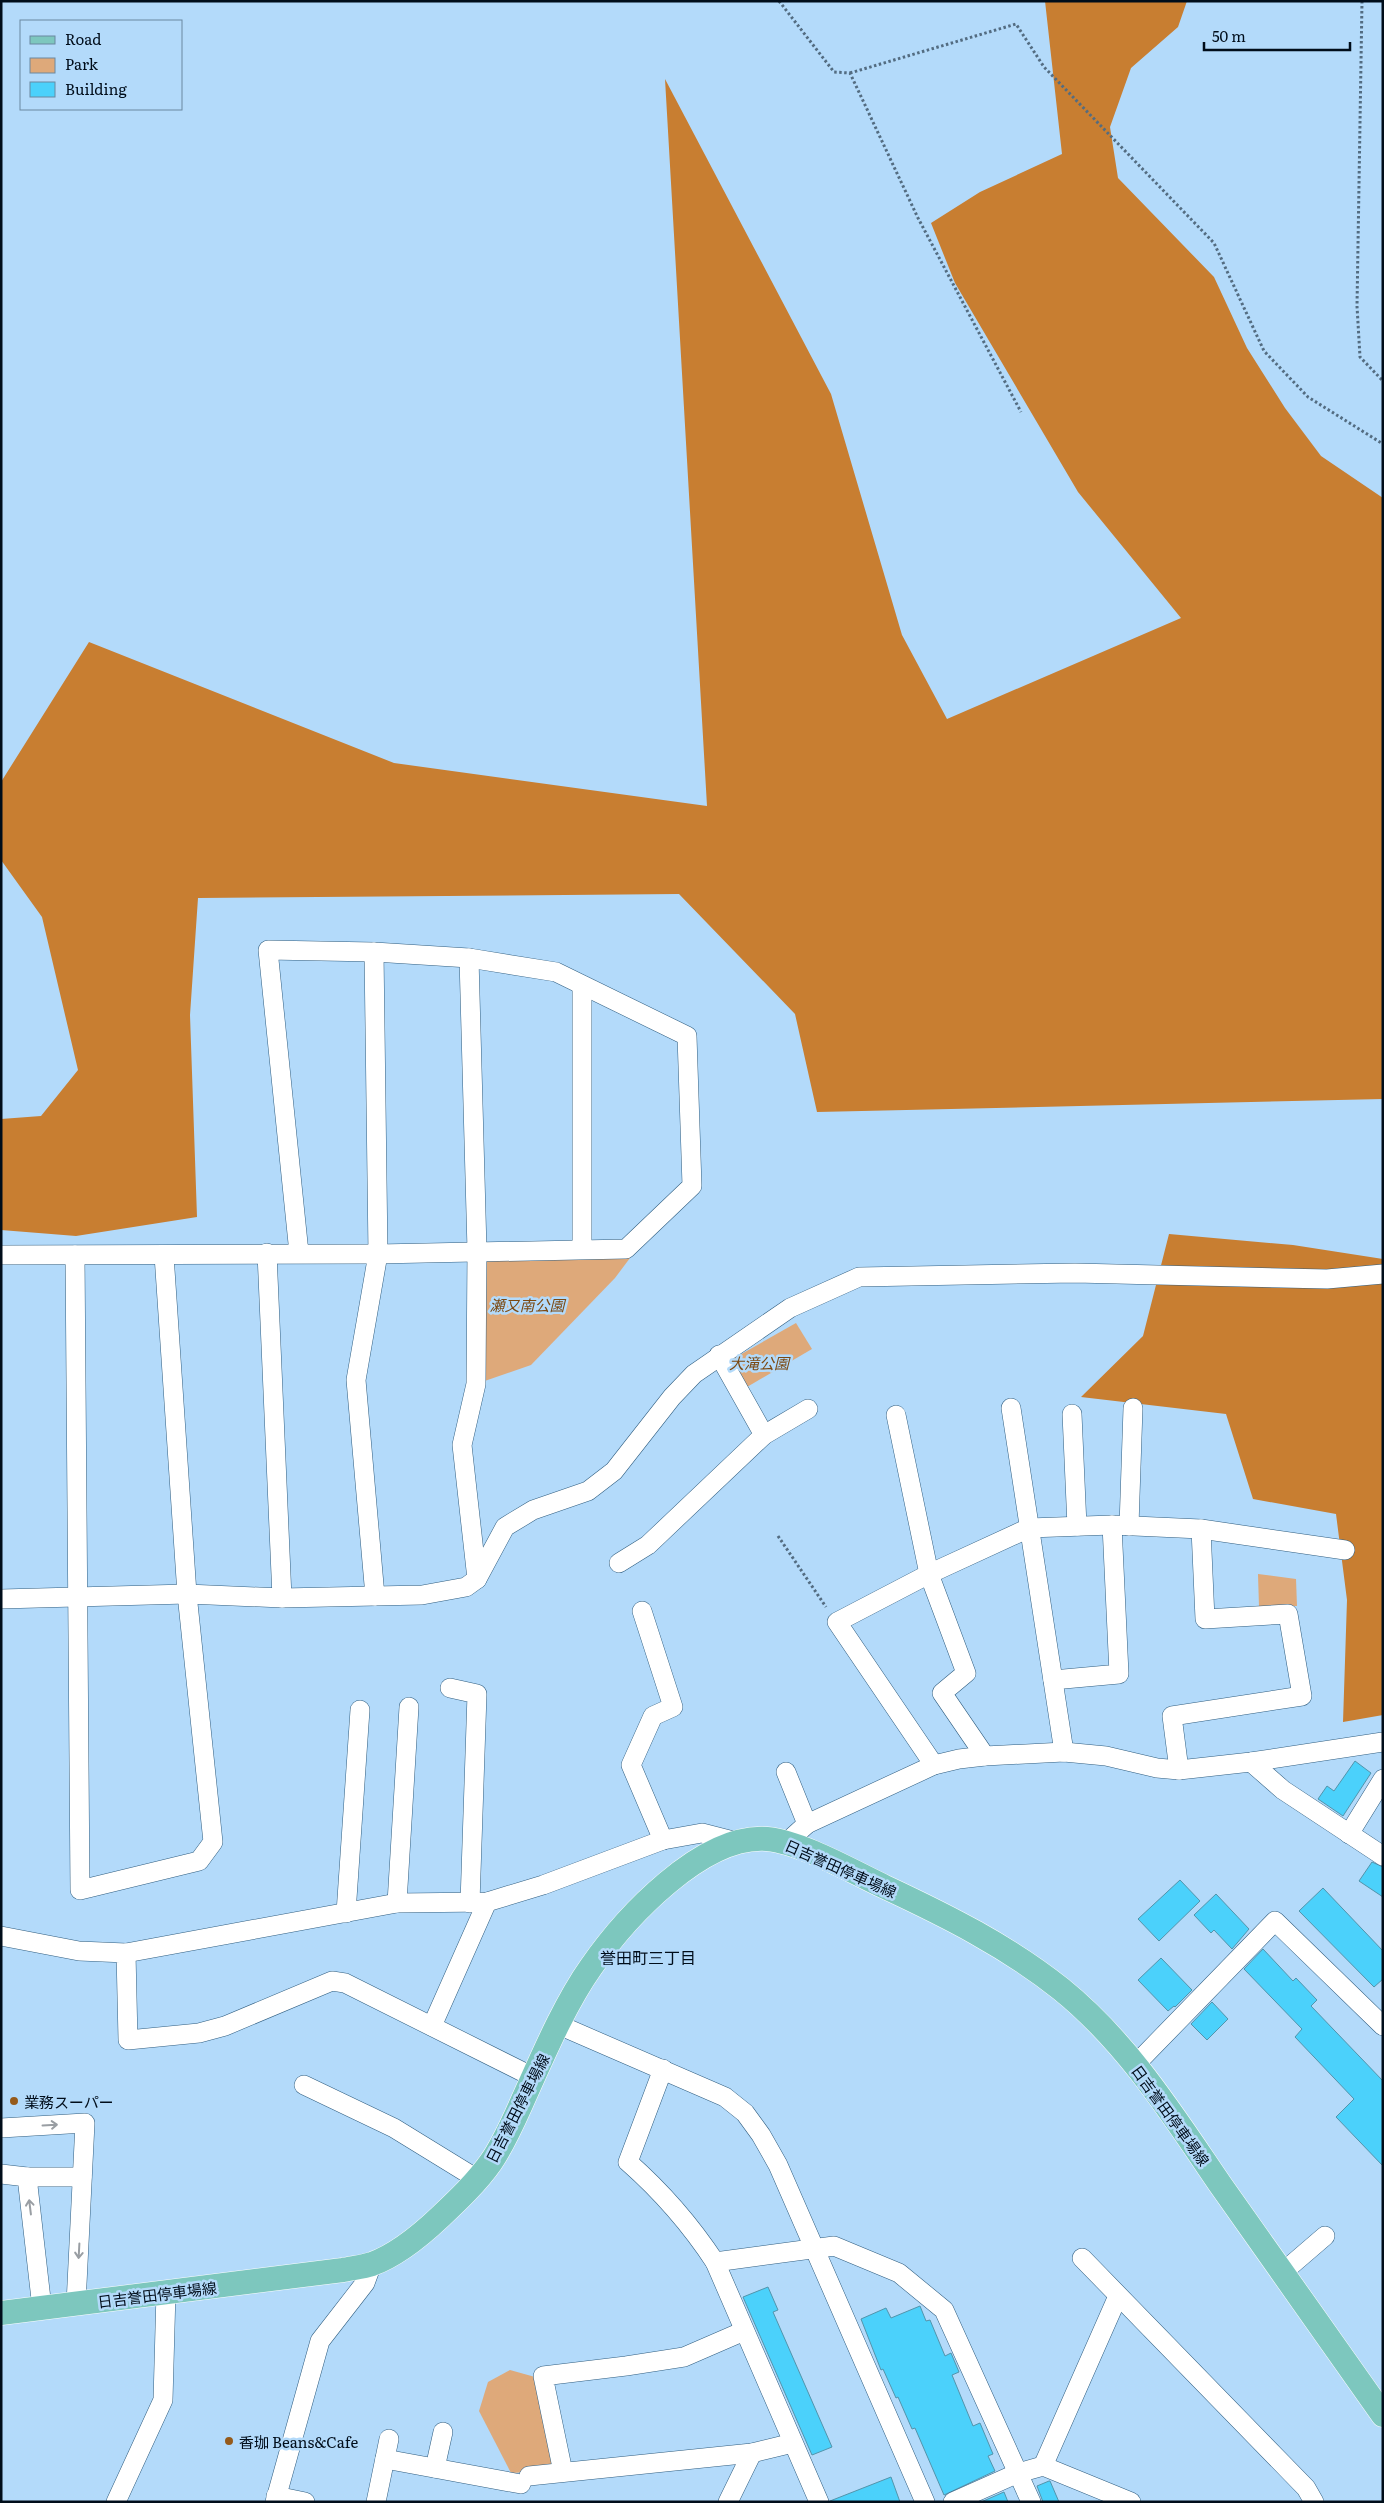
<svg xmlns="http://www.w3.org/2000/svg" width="1384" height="2503" font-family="Literata,'Noto Sans JP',serif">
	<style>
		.green { fill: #dea97a }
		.forest { fill: #c87e31 }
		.building { fill: #4bd1fb; stroke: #5294ab }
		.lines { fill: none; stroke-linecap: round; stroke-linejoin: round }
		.minor-casing { stroke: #305e80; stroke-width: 20 }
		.major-casing { stroke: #fff; stroke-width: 25 }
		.path { stroke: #536c81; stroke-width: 3; stroke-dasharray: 2.5 2.5; stroke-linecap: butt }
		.minor { stroke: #fff; stroke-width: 19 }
		.major { stroke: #7dc7be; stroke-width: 24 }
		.oneway { stroke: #999ea3 }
		.poi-dot { fill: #955a1a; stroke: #b3dafa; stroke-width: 2 }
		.labels { text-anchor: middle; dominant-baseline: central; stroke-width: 5; stroke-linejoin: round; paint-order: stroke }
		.park-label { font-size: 15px; font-style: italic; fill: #7b4912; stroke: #b3dafa }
		.street-label { font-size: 15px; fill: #000d1a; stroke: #b3dafa }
		.poi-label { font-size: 15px; fill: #000d1a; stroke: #b3dafa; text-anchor: start }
		.neighbourhood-label { font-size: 16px; fill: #000d1a; stroke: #b3dafa }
	</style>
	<rect width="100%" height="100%" fill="#b3dafa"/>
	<g class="green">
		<path d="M630 1258 615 1278 531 1365 476 1384 485 1259Z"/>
		<path d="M796 1323 812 1349 747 1387 731 1360Z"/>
		<path d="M1258 1574 1296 1579 1297 1606 1259 1607Z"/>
		<path d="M510 2370 535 2377 554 2463 547 2471 511 2473 479 2411 488 2382Z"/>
	</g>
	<g class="forest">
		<path d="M1045 1H1187L1178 27 1131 68 1110 127 1118 178 1214 277 1247 348 1285 408 1321 456 1383 498V1099L817 1112 795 1014 679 894 198 898 190 1015 197 1217 76 1236 1 1230V1119L41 1116 78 1070 42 917 1 860V782L89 642 394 763 707 806 665 79 831 394 902 635 947 719 1181 618 1078 492 955 283 931 223 980 192 1062 154Z"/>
		<path d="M1169 1234 1293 1245 1383 1259V1715L1343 1722 1347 1600 1336 1514 1253 1499 1226 1414 1081 1397 1143 1336Z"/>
	</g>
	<g class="building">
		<path d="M1355 1761 1371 1773 1343 1816 1318 1799 1327 1786 1334 1791Z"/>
		<path d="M1372 1862 1383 1867V1897L1359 1881Z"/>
		<path d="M1180 1880 1200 1901 1159 1941 1138 1919Z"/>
		<path d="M1323 1888 1383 1951V1979L1374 1987 1299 1911Z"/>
		<path d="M1216 1894 1249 1929 1232 1949 1214 1930 1211 1933 1194 1915Z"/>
		<path d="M1263 1949 1293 1981 1296 1978 1317 2000 1311 2006 1383 2081V2166L1336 2117 1354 2099 1295 2037 1302 2029 1244 1969Z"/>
		<path d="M1161 1958 1192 1990 1175 2007 1174 2006 1168 2011 1138 1980Z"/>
		<path d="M1212 2002 1228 2019 1207 2040 1191 2024Z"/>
		<path d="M768 2287 778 2310 773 2312 832 2447 812 2455 743 2297Z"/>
		<path d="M920 2306 926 2321 930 2320 945 2356 951 2353 959 2372 952 2375 973 2426 980 2423 993 2454 988 2456 995 2471 944 2495 915 2428 912 2429 898 2397 896 2398 883 2369 881 2370 861 2319 886 2308 891 2318Z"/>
		<path d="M891 2477 900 2502H830V2501Z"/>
		<path d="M1049 2481H1050L1059 2502H1043L1037 2486Z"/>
		<path d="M1004 2492 1008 2502H981Z"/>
	</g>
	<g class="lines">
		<defs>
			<g id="minor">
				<path d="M374 952 378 1254 356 1380 375 1596"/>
				<path d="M469 958 477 1250 476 1384 462 1445 477 1579"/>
				<path d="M582 986V1249"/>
				<path d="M267 1253 282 1598"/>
				<path d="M1 1255 378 1254 626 1249 692 1186 687 1036 556 972 469 958 374 952 268 950 299 1253"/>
				<path d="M75 1255 80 1890 199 1861 213 1842 187 1594 164 1255"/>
				<path d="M719 1355 764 1435"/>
				<path d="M1011 1408 1064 1752"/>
				<path d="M1072 1414 1077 1526"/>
				<path d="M896 1415 929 1574 966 1673 942 1693 985 1756"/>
				<path d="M1129 1526 1133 1408"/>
				<path d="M619 1563 648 1545 764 1435 808 1409"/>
				<path d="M1 1599 187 1594 282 1598 422 1595 466 1587 477 1579 505 1527 533 1510 588 1491 614 1471 672 1397 694 1374 790 1308 859 1277 1075 1273 1327 1279 1383 1274"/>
				<path d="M642 1611 673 1707 653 1716 631 1765 663 1840"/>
				<path d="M1053 1680 1119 1674 1112 1525"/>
				<path d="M450 1688 477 1694 470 1903"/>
				<path d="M1251 1762 1283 1790 1383 1856"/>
				<path d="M934 1765 837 1622 929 1574 1029 1528 1112 1525 1201 1529 1345 1550"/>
				<path d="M1179 1770 1172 1716 1302 1696 1288 1614 1205 1619 1201 1529"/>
				<path d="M786 1772 807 1824"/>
				<path d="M1349 1834 1383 1779"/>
				<path d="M786 1843 807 1824 934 1765 959 1759 985 1756 1064 1752 1106 1756 1157 1768 1179 1770 1251 1762 1383 1742"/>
				<path d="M397 1903 409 1707"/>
				<path d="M346 1913 360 1710"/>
				<path d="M1 1936 79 1951 126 1953 128 2040 199 2033 225 2026 332 1981 345 1983 533 2077"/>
				<path d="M126 1953 397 1903 487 1902 543 1885 663 1840 702 1833 737 1842"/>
				<path d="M559 2025 725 2097 745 2113 761 2135 778 2165 925 2502"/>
				<path d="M432 2026 487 1902"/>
				<path d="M1135 2065 1275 1921 1383 2026"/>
				<path d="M663 2069 628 2162C662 2192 690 2224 715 2262L819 2502"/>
				<path d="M304 2085 394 2128 477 2179"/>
				<path d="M1 2128 85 2123 76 2304"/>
				<path d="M1 2174 27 2177 42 2308"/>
				<path d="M27 2177H82"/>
				<path d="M1082 2258 1306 2488 1314 2502"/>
				<path d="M715 2262 834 2246 899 2273 944 2310 1031 2502"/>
				<path d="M1282 2273 1325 2236"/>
				<path d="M385 2459 521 2484"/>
				<path d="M1043 2466 1118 2296"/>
				<path d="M435 2468 443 2432"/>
				<path d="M563 2472 543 2376 626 2366 684 2357 744 2331"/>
				<path d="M529 2476 752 2453 793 2443"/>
				<path d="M276 2496 305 2502"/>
				<path d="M116 2502 163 2400 166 2292"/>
				<path d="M275 2502 320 2341 365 2283 372 2264"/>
				<path d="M376 2502 389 2439"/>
				<path d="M728 2502 752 2453"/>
				<path d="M953 2502 1018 2473 1043 2466 1131 2502"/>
			</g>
			<path id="major" d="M1 2313 343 2270C352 2268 363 2267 372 2264 397 2255 421 2235 440 2217 458 2200 477 2182 491 2162 504 2143 513 2122 522 2102 541 2060 564 2005 591 1967 625 1918 702 1834 767 1839 801 1842 853 1872 885 1887 947 1916 1007 1946 1061 1989 1128 2043 1174 2117 1222 2187 1276 2263 1329 2339 1383 2415"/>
		</defs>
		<use href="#minor" class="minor-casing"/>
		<use href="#major" class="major-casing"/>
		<g class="path">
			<path d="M779 1 834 72 850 73 918 218 1021 412"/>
			<path d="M1362 1 1357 306 1360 357 1383 381"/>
			<path d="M850 73 1016 24 1044 67 1214 243 1264 351 1308 397 1383 444"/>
			<path d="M778 1536 826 1607"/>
		</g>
		<use href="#minor" class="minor"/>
		<use href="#major" class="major"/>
	</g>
	<defs><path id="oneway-shaft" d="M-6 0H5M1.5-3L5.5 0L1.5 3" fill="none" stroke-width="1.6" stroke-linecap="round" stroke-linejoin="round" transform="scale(1.25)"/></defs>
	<g class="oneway">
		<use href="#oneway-shaft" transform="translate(50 2125) rotate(-3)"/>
		<use href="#oneway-shaft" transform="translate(30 2207) rotate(-97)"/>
		<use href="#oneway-shaft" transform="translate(79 2251) rotate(93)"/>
	</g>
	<g class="poi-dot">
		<circle cx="14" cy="2101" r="5"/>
		<circle cx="229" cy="2441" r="5"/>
	</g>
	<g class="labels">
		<g class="park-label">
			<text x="527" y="1304">瀬又南公園</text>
			<text x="759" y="1362">大滝公園</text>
		</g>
		<g class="street-label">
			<text transform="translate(841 1868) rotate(24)">日吉誉田停車場線</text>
			<text transform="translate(517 2108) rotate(-63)">日吉誉田停車場線</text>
			<text transform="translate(1171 2115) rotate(54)">日吉誉田停車場線</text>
			<text transform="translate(157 2294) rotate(-7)">日吉誉田停車場線</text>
		</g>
		<g class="poi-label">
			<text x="24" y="2101">業務スーパー</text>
			<text x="239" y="2441">香珈 Beans&amp;Cafe</text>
		</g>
		<g class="neighbourhood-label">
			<text x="648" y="1957">誉田町三丁目</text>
		</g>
	</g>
	<rect width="1384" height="2503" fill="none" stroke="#000d1a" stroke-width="5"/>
	<rect x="20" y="20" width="162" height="90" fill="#b3dafa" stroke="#6b88a0"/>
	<rect x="30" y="36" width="25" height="8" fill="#7dc7be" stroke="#6b88a0"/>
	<text x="65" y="45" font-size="15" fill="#000d1a">Road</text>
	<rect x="30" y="58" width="25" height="15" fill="#dea97a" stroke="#6b88a0"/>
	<text x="65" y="70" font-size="15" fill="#000d1a">Park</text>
	<rect x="30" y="82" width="25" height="15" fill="#4bd1fb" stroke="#6b88a0"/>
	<text x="65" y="95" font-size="15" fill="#000d1a">Building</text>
	<path d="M1204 42v8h146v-8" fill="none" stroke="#000d1a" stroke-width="2.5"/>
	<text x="1212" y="42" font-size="15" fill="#000d1a" stroke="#b3dafa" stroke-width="4" paint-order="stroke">50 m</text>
</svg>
